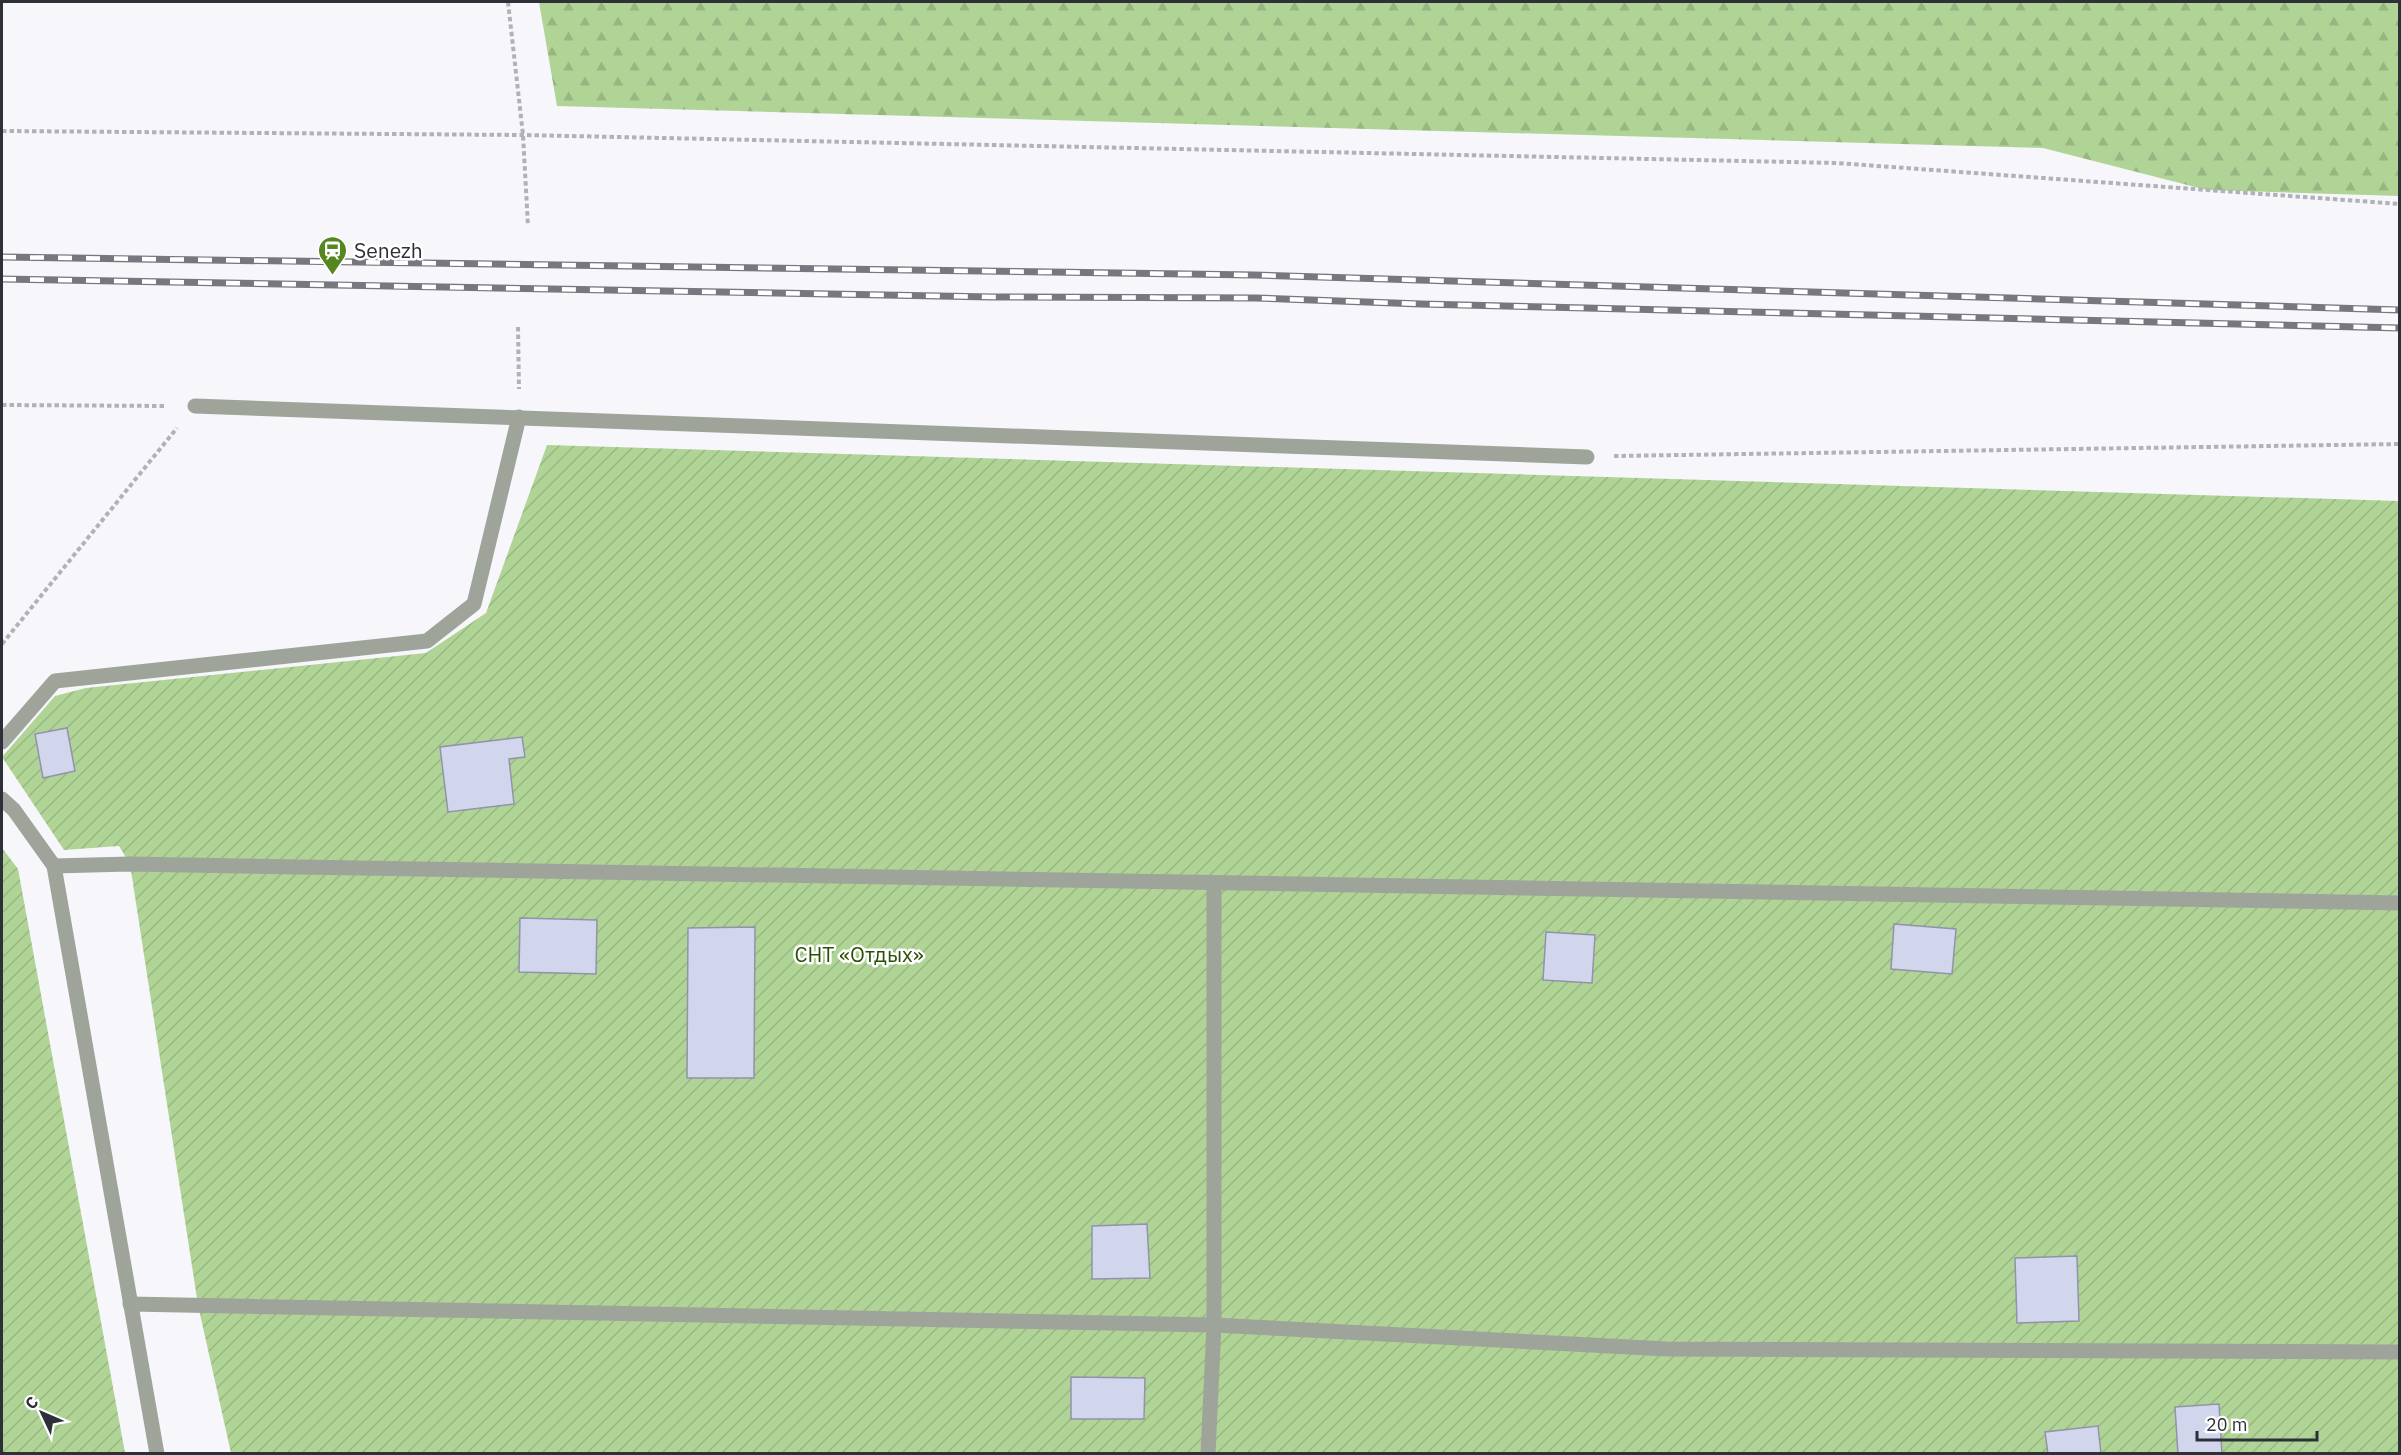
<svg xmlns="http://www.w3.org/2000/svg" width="2401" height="1455" font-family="'IBM Plex Sans',sans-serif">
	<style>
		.forest { fill: url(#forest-firs) }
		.garden { fill: url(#garden-furrows) }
		.building { fill: #d2d6ed; stroke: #9093a9; stroke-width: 1.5 }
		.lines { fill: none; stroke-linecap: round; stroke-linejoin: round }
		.path { stroke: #b1b2b8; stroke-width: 4; stroke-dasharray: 4.5 3; stroke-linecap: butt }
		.service { stroke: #9ea49a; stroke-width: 15 }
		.minor { stroke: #9ea49a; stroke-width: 15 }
		.rail-casing { stroke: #76777f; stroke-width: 7 }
		.rail { stroke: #fff; stroke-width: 4.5; stroke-dasharray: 14; stroke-linecap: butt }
		.labels { text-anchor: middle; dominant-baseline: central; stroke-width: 5; stroke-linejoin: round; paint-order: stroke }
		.poi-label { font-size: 21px; fill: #2e3039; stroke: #fff; text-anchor: start }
		.park-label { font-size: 21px; fill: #2c4f03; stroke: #fff }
	</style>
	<defs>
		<pattern id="forest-firs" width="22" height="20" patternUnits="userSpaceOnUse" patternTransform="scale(1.5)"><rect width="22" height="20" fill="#b0d496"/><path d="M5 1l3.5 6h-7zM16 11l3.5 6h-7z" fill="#98b682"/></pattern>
		<pattern id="garden-furrows" width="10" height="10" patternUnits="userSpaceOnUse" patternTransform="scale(1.5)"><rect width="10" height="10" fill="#b0d496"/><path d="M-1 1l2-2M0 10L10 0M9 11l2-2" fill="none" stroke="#98b682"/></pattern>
	</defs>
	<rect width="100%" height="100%" fill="#f6f6fb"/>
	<path class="forest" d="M539 2H2399V196L2207 190 2043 148 557 106Z"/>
	<g class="garden">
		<path d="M547 445 2399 501V1453H231L198 1305 130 864 119 846 64 850 2 757 55 696 86 688 426 653 486 613Z"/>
		<path d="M2 848 18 869 125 1453H2Z"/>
	</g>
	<g class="building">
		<path d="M67 728 75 771 43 778 35 734Z"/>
		<path d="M522 737 525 757 509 759 514 804 448 812 440 747Z"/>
		<path d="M520 918 597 920 596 974 519 972Z"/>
		<path d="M1894 924 1956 929 1952 974 1891 969Z"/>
		<path d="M755 927 754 1078H687L688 928Z"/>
		<path d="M1546 932 1595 935 1592 983 1543 980Z"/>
		<path d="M1147 1224 1150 1278 1092 1279V1226Z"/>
		<path d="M2077 1256 2079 1321 2017 1323 2015 1258Z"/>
		<path d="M1071 1377 1145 1378 1144 1419H1071Z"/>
		<path d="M2219 1404 2222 1454H2178L2175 1407Z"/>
		<path d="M2098 1426 2101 1454H2048L2045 1432Z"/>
	</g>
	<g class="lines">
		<g class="path">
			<path d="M508 2 523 135 528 226"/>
			<path d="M2 131 523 135 1837 163 2400 204"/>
			<path d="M518 327 519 389"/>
			<path d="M2 405 167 406"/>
			<path d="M1614 456 2400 444"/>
			<path d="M2 644 177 428"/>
		</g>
		<g class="service">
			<path d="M195 406 1587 457"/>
			<path d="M2 742 55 681 427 641 474 604 519 417"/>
		</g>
		<g class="minor">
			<path d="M2 799 14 810 54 866 157 1454"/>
			<path d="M54 866 130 864 2400 903"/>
			<path d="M130 1304 1214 1325 1667 1349 2400 1352"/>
			<path d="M1208 1454 1214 1325V883"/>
		</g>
		<defs>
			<g id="rail">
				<path d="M2 257 1254 275 2400 310"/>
				<path d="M2 279 992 297 1256 298 1421 304 2400 328"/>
			</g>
		</defs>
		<use href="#rail" class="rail-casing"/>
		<use href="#rail" class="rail"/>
	</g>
	<defs>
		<symbol id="station-pin" viewBox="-11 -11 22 30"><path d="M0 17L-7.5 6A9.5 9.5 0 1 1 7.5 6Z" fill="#54871e" stroke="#fff"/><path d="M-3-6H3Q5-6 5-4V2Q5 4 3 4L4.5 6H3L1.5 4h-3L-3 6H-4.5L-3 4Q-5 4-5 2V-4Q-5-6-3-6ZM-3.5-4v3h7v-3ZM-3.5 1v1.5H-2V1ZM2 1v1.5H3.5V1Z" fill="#fff"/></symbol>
	</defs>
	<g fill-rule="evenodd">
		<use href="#station-pin" x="316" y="234" width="33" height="45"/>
	</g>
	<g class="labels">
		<g class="poi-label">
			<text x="354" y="250">Senezh</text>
		</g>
		<g class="park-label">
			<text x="859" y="954">СНТ «Отдых»</text>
		</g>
	</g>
	<rect width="2401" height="1455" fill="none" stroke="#2e3039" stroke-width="6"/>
	<g transform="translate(42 1413) rotate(314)" stroke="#ffffff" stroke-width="4.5" paint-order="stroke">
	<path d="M0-4.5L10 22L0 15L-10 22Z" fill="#2e3039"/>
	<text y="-9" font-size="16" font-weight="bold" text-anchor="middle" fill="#2e3039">С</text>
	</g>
	<path d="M2197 1431v9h120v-9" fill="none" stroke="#2e3039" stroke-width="3"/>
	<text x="2206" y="1431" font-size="18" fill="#2e3039" stroke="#ffffff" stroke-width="4.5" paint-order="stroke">20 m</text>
</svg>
